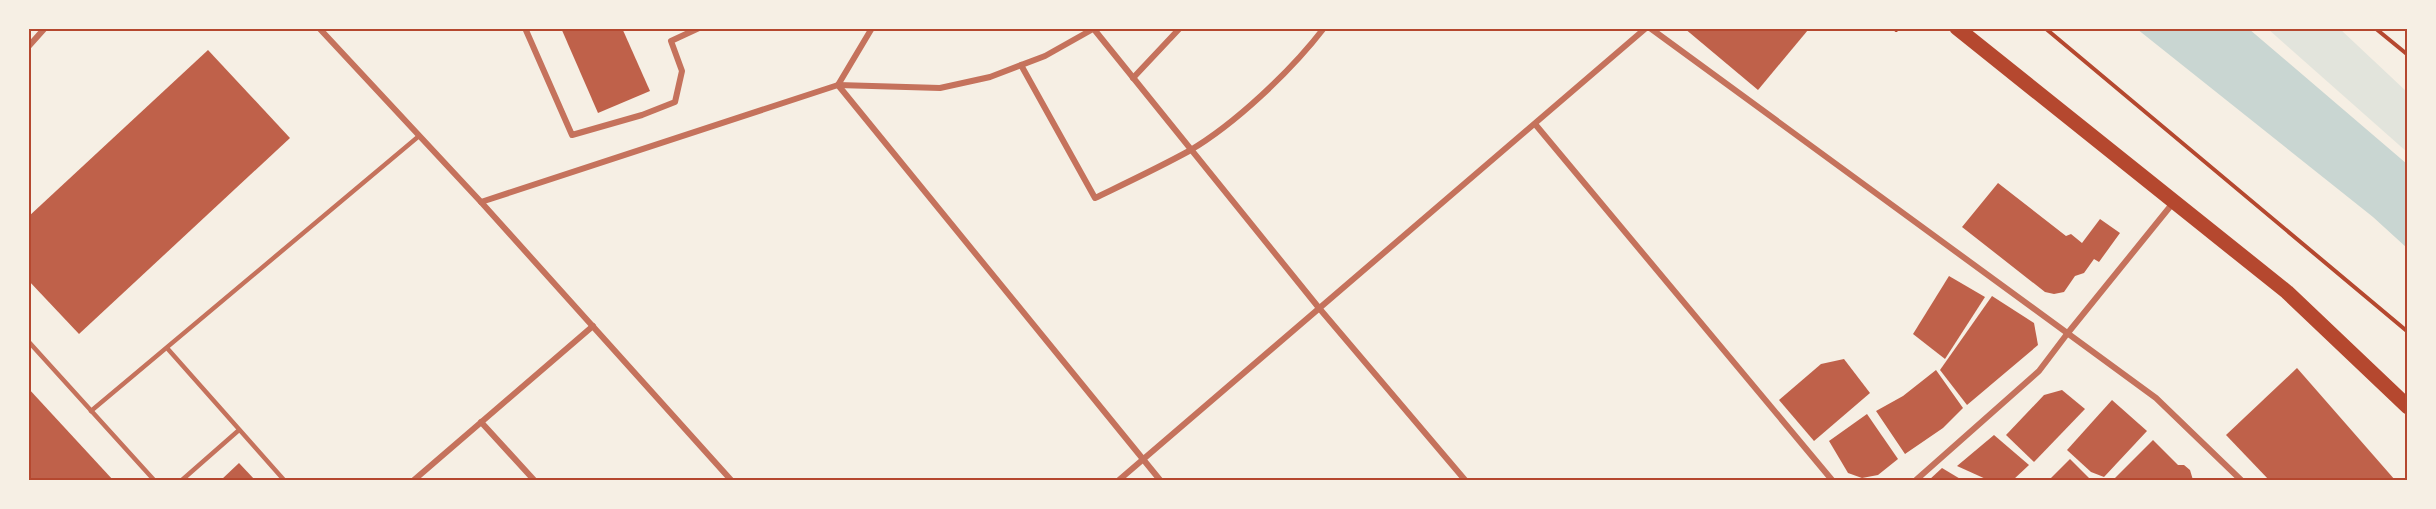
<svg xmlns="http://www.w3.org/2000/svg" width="2436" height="509" font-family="'Nunito Sans',sans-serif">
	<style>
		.green { fill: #e2e4dc }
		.water { fill: #c9d6d2 }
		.building { fill: #bf614a }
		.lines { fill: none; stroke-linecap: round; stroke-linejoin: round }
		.path { stroke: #b5482f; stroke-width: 4 }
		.service { stroke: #c5725c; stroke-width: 4.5 }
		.minor { stroke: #c5725c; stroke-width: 6 }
		.primary { stroke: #b5482f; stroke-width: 15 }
		.neatline { fill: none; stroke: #b5482f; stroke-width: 2 }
	</style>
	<rect width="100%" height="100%" fill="#f6efe4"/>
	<path class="green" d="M2268 29H2340L2407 92V152Z"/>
	<path class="water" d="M2137 29H2249L2407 164V248L2373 217Z"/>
	<g class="building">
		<path d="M561 28H622L650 91 598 113Z"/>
		<path d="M1684 28H1807L1808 30 1758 90Z"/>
		<path d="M208 50 290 138 79 334 28 280V217Z"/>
		<path d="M1998 183 2066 236 2071 234 2082 243 2100 219 2120 233 2099 262 2094 259 2084 273 2075 276 2064 292 2054 294 2045 292 1962 227Z"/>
		<path d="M1949 276 1985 297 1945 359 1913 334Z"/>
		<path d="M1992 296 2034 323 2038 345 1967 405 1940 370Z"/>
		<path d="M1844 359 1870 393 1814 441 1779 400 1821 364Z"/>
		<path d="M2297 368 2395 480H2269L2226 435Z"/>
		<path d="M1936 370 1963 408 1943 428 1905 454 1876 411 1903 396Z"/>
		<path d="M28 388 113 480H28Z"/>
		<path d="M2062 390 2085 409 2034 462 2006 435 2044 395Z"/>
		<path d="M2112 400 2147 431 2104 477 2091 472 2067 450Z"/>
		<path d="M1867 414 1898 459 1878 475 1862 478 1848 473 1829 441Z"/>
		<path d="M1994 435 2029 465 2013 480H1988L1957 466Z"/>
		<path d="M2153 440 2178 465H2184L2190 470 2193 480H2113Z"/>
		<path d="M2070 459 2091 480H2049Z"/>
		<path d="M239 463 255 480H221Z"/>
		<path d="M1942 468 1962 480H1929Z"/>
	</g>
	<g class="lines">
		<g class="path">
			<path d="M2045 28 2408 332"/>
			<path d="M2375 28 2408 55"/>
			<path d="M1896 30 1897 28"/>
		</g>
		<g class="service">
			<path d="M28 341 154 480"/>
			<path d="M167 348 284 480"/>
			<path d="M91 411 419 136"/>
			<path d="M182 480 239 430"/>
		</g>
		<g class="minor">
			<path d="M319 28 481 202 731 480"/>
			<path d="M525 28 572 135 642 115 675 102 682 71 671 41 699 28"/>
			<path d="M1093 28 1319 308 1465 480"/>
			<path d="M1650 28 2156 398 2241 480"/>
			<path d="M28 47 45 28"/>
			<path d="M1021 65 1095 198C1126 183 1158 168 1189 151 1235 124 1291 71 1324 28"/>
			<path d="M1133 78 1180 28"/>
			<path d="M838 85 1160 480"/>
			<path d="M838 85 940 88 990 77 1045 56 1093 29"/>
			<path d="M1535 124 1832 480"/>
			<path d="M481 202 838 85 872 28"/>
			<path d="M481 422 534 480"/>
			<path d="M414 480 593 326"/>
			<path d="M1119 480 1646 28"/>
			<path d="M1916 480 2039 371 2067 334 2173 203"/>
		</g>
		<path class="primary" d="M1957 28 2287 292 2408 407"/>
	</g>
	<rect width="2436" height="509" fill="none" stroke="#f6efe4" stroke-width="60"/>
	<rect x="30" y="30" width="2376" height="449" class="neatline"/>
</svg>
